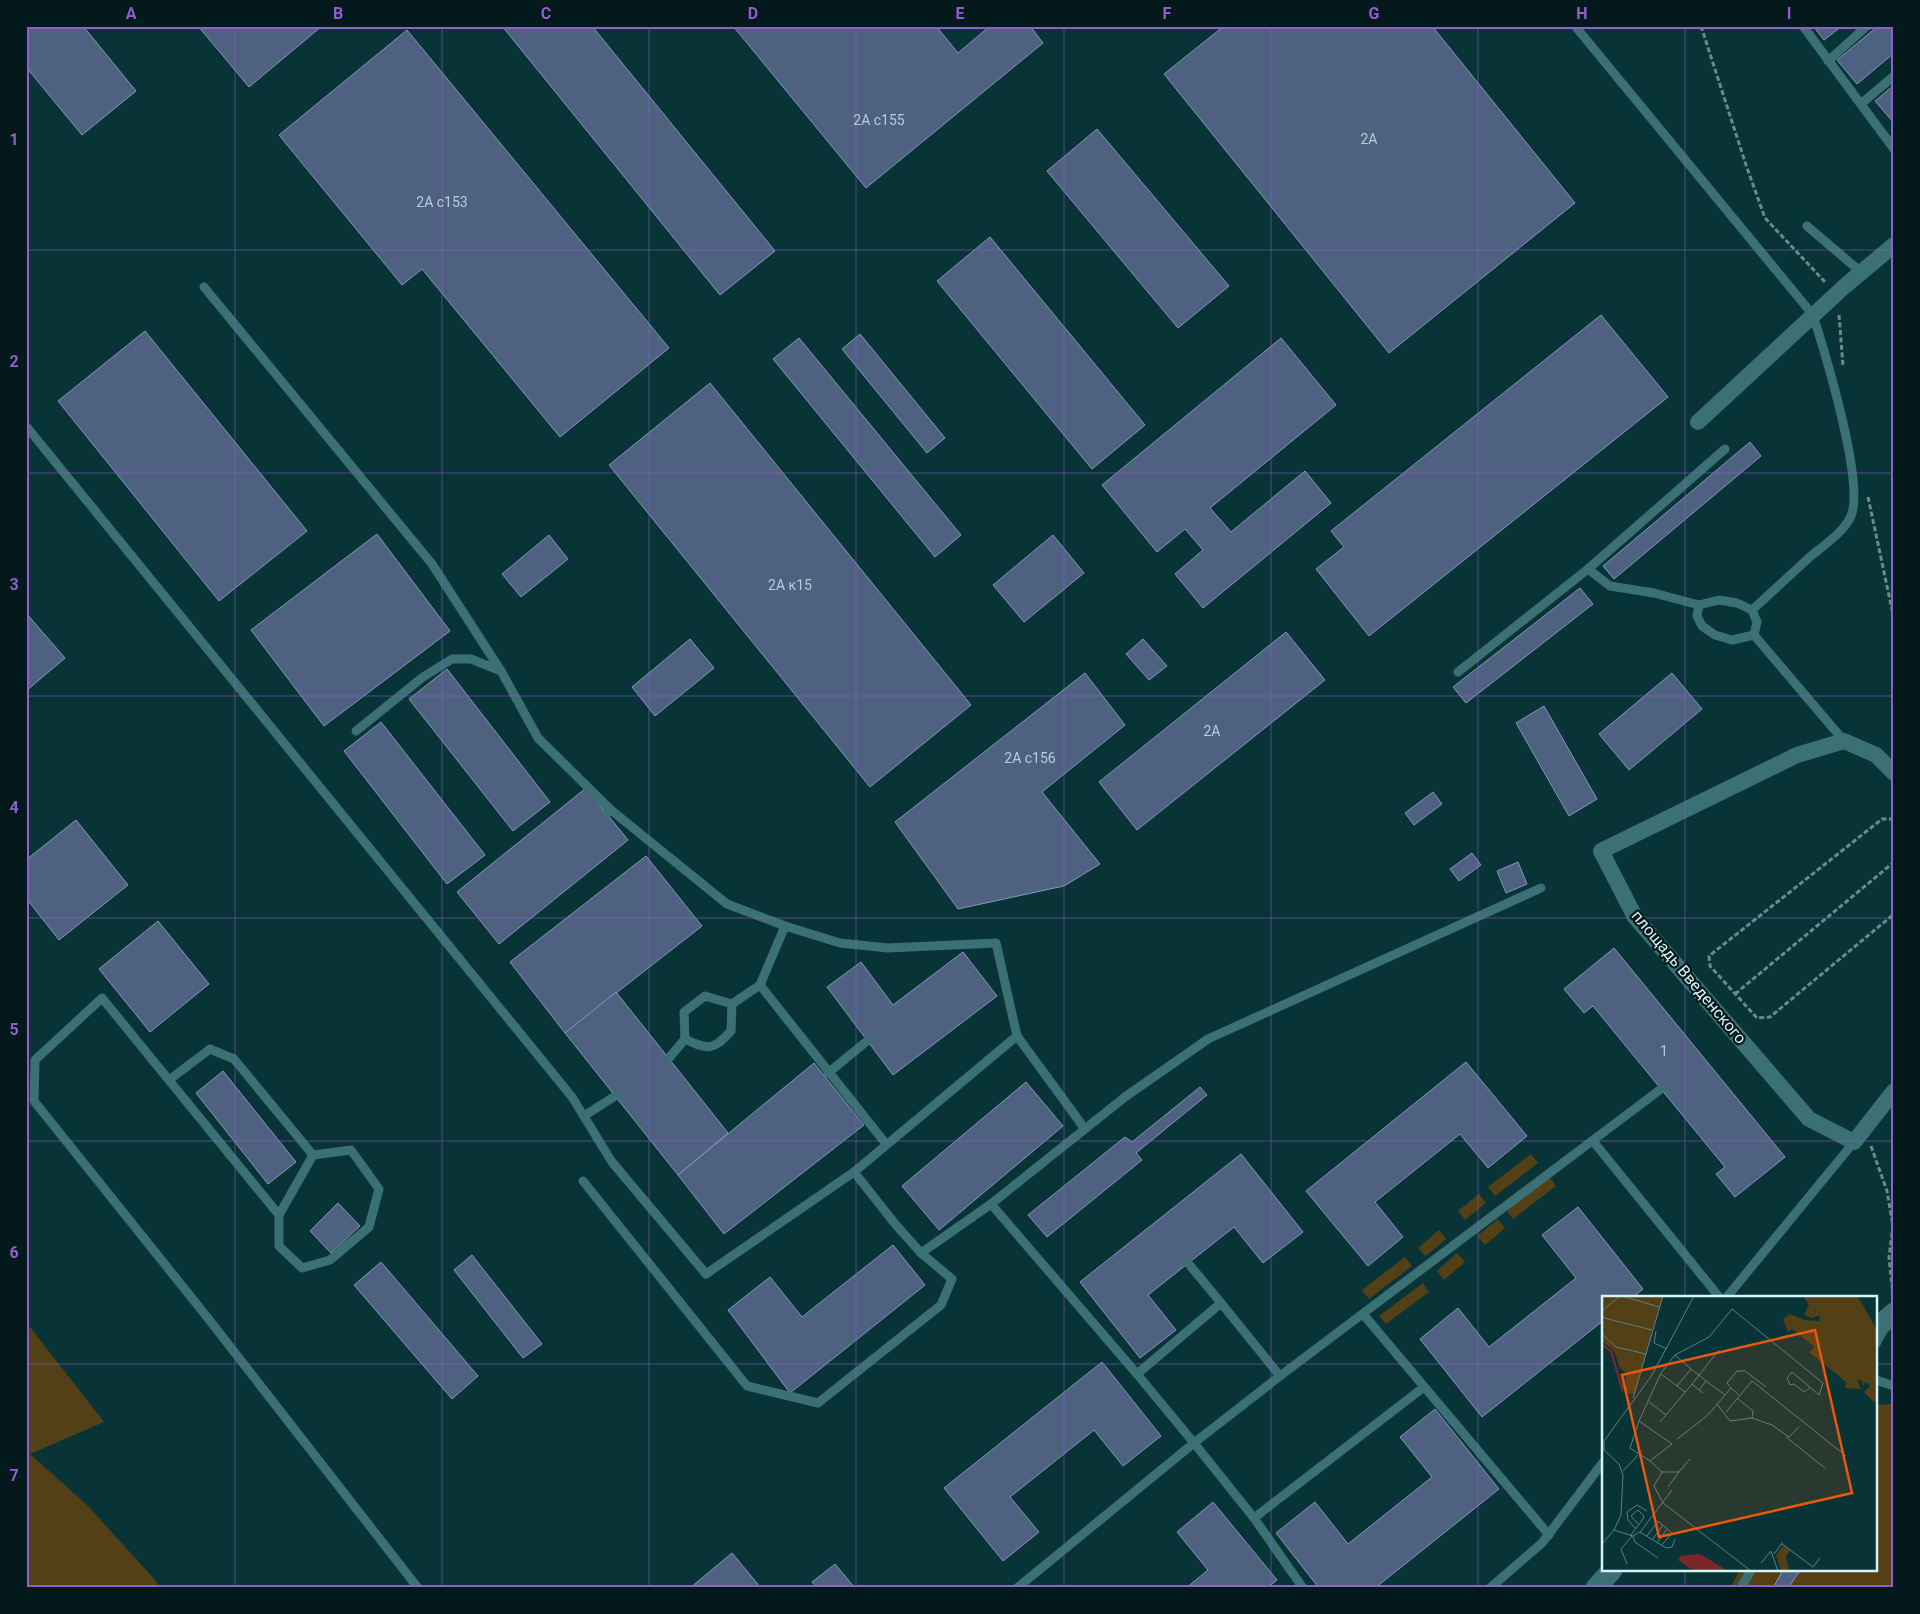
<svg xmlns="http://www.w3.org/2000/svg" width="1920" height="1614" font-family="Roboto,sans-serif">
	<style>
		.green { fill: #544016 }
		.building { fill: #4e6181; stroke: #8397ba }
		.lines { fill: none; stroke-linecap: round; stroke-linejoin: round }
		.path { stroke: #678b8e; stroke-width: 3; stroke-dasharray: 5 2.5; stroke-linecap: butt }
		.service { stroke: #3b7074; stroke-width: 9 }
		.minor { stroke: #3b7074; stroke-width: 16 }
		.tertiary { stroke: #3b7074; stroke-width: 21 }
		.grid { fill: none; stroke: #925ecc; stroke-width: 1; stroke-opacity: 0.55 }
		.labels { text-anchor: middle; dominant-baseline: central; stroke-width: 4.5; stroke-linejoin: round; paint-order: stroke }
		.number-label { font-size: 14px; fill: #b6ced8 }
		.street-label { font-size: 16px; fill: #d8f3f5; stroke: #04191b }
		.inset-river { fill: none; stroke: #7d262a; stroke-width: 2.5 }
		.inset-road { fill: none; stroke: #5b8083; stroke-width: 1 }
		.view { fill: #e8590c; fill-opacity: 0.15; stroke: #e8590c; stroke-width: 2.5 }
		.inset-edge { fill: none; stroke: #d8f3f5; stroke-width: 2.5 }
		.neatline { fill: none; stroke: #925ecc; stroke-width: 2 }
		.grid-label { font-size: 16px; text-anchor: middle; font-weight: bold; fill: #925ecc }
	</style>
	<rect width="100%" height="100%" fill="#083437"/>
	<g class="green">
		<path d="M1531 1154 1538 1163 1495 1196 1488 1187Z"/>
		<path d="M1550 1177 1556 1186 1513 1219 1506 1210Z"/>
		<path d="M1479 1194 1486 1203 1465 1220 1458 1211Z"/>
		<path d="M1498 1219 1505 1228 1485 1245 1477 1236Z"/>
		<path d="M1439 1230 1446 1239 1426 1256 1418 1248Z"/>
		<path d="M1457 1253 1465 1262 1444 1280 1437 1271Z"/>
		<path d="M1405 1257 1412 1266 1369 1299 1362 1290Z"/>
		<path d="M1423 1283 1429 1292 1386 1324 1379 1316Z"/>
		<path d="M26 1322 104 1422 30 1454 87 1505 156 1581 160 1588H26Z"/>
		<path d="M1894 1404V1588H1730L1740 1570H1876V1405Z"/>
	</g>
	<g class="building">
		<path d="M26 26H83L136 91 82 135 26 67Z"/>
		<path d="M198 26H322L249 87Z"/>
		<path d="M502 26H592L775 251 720 295Z"/>
		<path d="M733 26H936L958 53 990 26H1030L1043 43 866 188Z"/>
		<path d="M1224 26H1432L1575 203 1389 353 1164 74Z"/>
		<path d="M1813 26H1842L1824 40Z"/>
		<path d="M1878 26H1894V53L1857 84 1837 60Z"/>
		<path d="M407 30 669 348 560 437 422 269 402 285 279 135Z"/>
		<path d="M1894 85V123L1875 101Z"/>
		<path d="M1097 129 1229 286 1178 328 1047 171Z"/>
		<path d="M990 237 1145 425 1092 469 937 281Z"/>
		<path d="M1601 315 1668 397 1369 636 1316 569 1344 547 1331 531Z"/>
		<path d="M145 331 307 531 219 601 58 401Z"/>
		<path d="M860 334 945 438 927 453 842 349Z"/>
		<path d="M799 338 961 535 935 557 773 359Z"/>
		<path d="M1281 338 1336 405 1210 508 1231 532 1305 471 1331 503 1203 608 1175 574 1203 550 1185 529 1157 552 1102 485Z"/>
		<path d="M710 383 971 705 870 787 609 465Z"/>
		<path d="M1750 442 1761 456 1614 579 1603 566Z"/>
		<path d="M377 534 450 631 324 726 251 630Z"/>
		<path d="M549 535 568 559 521 597 502 574Z"/>
		<path d="M1053 535 1084 573 1024 622 993 585Z"/>
		<path d="M1580 588 1593 604 1466 703 1453 687Z"/>
		<path d="M26 613 65 658 26 691Z"/>
		<path d="M1286 632 1325 680 1137 830 1099 782Z"/>
		<path d="M690 639 714 668 655 716 632 687Z"/>
		<path d="M1143 639 1167 666 1149 680 1126 654Z"/>
		<path d="M447 669 550 802 513 831 409 699Z"/>
		<path d="M1085 673 1125 725 1042 792 1100 864 1064 886 958 909 895 822Z"/>
		<path d="M1672 673 1702 709 1629 770 1599 734Z"/>
		<path d="M1544 706 1597 799 1569 816 1516 723Z"/>
		<path d="M381 722 485 855 447 884 344 751Z"/>
		<path d="M586 788 628 840 499 944 457 892Z"/>
		<path d="M1433 792 1442 804 1414 825 1405 813Z"/>
		<path d="M76 820 128 885 59 940 26 898V860Z"/>
		<path d="M1472 853 1481 865 1459 881 1450 869Z"/>
		<path d="M646 856 702 926 565 1033 510 962Z"/>
		<path d="M1518 862 1527 884 1506 893 1497 871Z"/>
		<path d="M158 921 209 984 150 1032 99 969Z"/>
		<path d="M1614 948 1785 1157 1735 1197 1716 1174 1725 1167 1593 1006 1584 1013 1564 989Z"/>
		<path d="M963 952 997 996 893 1075 827 987 861 962 893 1005Z"/>
		<path d="M616 992 728 1133 678 1175 565 1033Z"/>
		<path d="M1466 1062 1527 1136 1488 1168 1460 1134 1375 1202 1403 1237 1368 1266 1306 1191Z"/>
		<path d="M814 1063 864 1125 724 1234 678 1175Z"/>
		<path d="M223 1071 296 1162 268 1184 196 1093Z"/>
		<path d="M1026 1082 1063 1126 939 1230 902 1186Z"/>
		<path d="M1200 1087 1207 1095 1136 1153 1142 1160 1047 1237 1028 1215 1125 1137 1132 1142Z"/>
		<path d="M1241 1154 1303 1232 1263 1263 1234 1227 1148 1295 1176 1330 1140 1358 1080 1282Z"/>
		<path d="M338 1203 360 1226 331 1253 310 1231Z"/>
		<path d="M1578 1207 1643 1289 1632 1298H1604V1320L1482 1417 1420 1339 1458 1308 1489 1347 1576 1278 1542 1235Z"/>
		<path d="M893 1245 925 1285 790 1393 728 1310 770 1277 802 1317Z"/>
		<path d="M472 1255 542 1344 523 1358 454 1270Z"/>
		<path d="M381 1262 478 1376 452 1399 354 1285Z"/>
		<path d="M1102 1362 1161 1436 1123 1466 1094 1430 1010 1497 1039 1532 1003 1561 944 1488Z"/>
		<path d="M1435 1409 1499 1489 1375 1588H1319L1276 1533 1315 1502 1348 1544 1432 1477 1400 1437Z"/>
		<path d="M1213 1502 1277 1580 1267 1588H1186L1208 1570 1177 1532Z"/>
		<path d="M732 1553 761 1588H690Z"/>
		<path d="M835 1564 855 1588H817L812 1582Z"/>
		<path d="M1783 1570 1799 1572 1788 1588H1773Z"/>
	</g>
	<g class="lines">
		<g class="path">
			<path d="M1701 26 1746 165 1765 218 1826 283"/>
			<path d="M1839 315 1843 366"/>
			<path d="M1868 497 1894 619"/>
			<path d="M1894 819H1882L1709 956 1710 966 1757 1018 1770 1017 1894 914"/>
			<path d="M1735 994 1894 862"/>
			<path d="M1871 1146 1887 1191 1893 1226 1889 1257 1893 1296"/>
		</g>
		<g class="service">
			<path d="M1575 26 1813 315C1825 353 1865 483 1851 516 1844 532 1824 545 1811 556 1791 574 1772 592 1752 610"/>
			<path d="M1803 26 1894 149"/>
			<path d="M1828 61 1867 26"/>
			<path d="M1862 103 1894 76"/>
			<path d="M1807 226 1861 272"/>
			<path d="M204 287 432 564 501 671"/>
			<path d="M26 426 572 1097 612 1162 706 1274 854 1172 1017 1036"/>
			<path d="M1588 569 1725 449"/>
			<path d="M1699 605 1697 616 1702 626 1715 635 1732 640 1754 635"/>
			<path d="M1754 635 1844 741"/>
			<path d="M1458 672 1588 569 1610 586 1654 593 1699 605 1719 600 1737 603 1752 610 1757 622 1754 635"/>
			<path d="M356 731 423 677 452 659H471L501 671 538 738 611 810"/>
			<path d="M606 814 611 810 727 904 785 926 760 985 732 1004 705 996 684 1012 685 1039 669 1058"/>
			<path d="M785 926 840 943 888 948 996 943 1017 1036 1085 1129"/>
			<path d="M760 985 886 1144"/>
			<path d="M685 1039C708 1050 713 1051 731 1031L732 1004"/>
			<path d="M828 1073 867 1041"/>
			<path d="M169 1080 210 1049 234 1059 313 1155 351 1150 379 1189 369 1227 330 1260 302 1268 279 1246V1215L102 998 35 1060 34 1101 207 1317 418 1588"/>
			<path d="M584 1116 615 1096"/>
			<path d="M1593 1141 1720 1298"/>
			<path d="M854 1172 896 1225 921 1253 991 1204 1137 1374 1221 1303 1188 1263"/>
			<path d="M583 1181 747 1386 818 1403 941 1305 952 1279 921 1253"/>
			<path d="M991 1204 1125 1097 1208 1039 1541 888"/>
			<path d="M279 1215 313 1155"/>
			<path d="M1726 1298 1854 1142"/>
			<path d="M1221 1303 1280 1376 1661 1089"/>
			<path d="M1363 1314 1549 1535"/>
			<path d="M1876 1344 1885 1327"/>
			<path d="M1137 1374 1194 1443 1280 1376"/>
			<path d="M1876 1380 1894 1386"/>
			<path d="M1254 1518 1303 1588"/>
			<path d="M1017 1588 1194 1443 1254 1518 1424 1387"/>
			<path d="M1490 1588 1542 1543 1604 1461"/>
			<path d="M1741 1588 1751 1570"/>
		</g>
		<g class="minor">
			<path d="M1698 422 1846 285 1894 245"/>
			<path d="M1894 773 1876 755 1844 741 1797 755 1601 851 1635 917 1809 1119 1854 1142 1894 1091"/>
		</g>
		<g class="tertiary">
			<path d="M1876 1328 1894 1313"/>
			<path d="M1596 1588 1612 1570"/>
		</g>
	</g>
	<path class="grid" d="M235 26V1588M442 26V1588M649 26V1588M856 26V1588M1064 26V1588M1271 26V1588M1478 26V1588M1685 26V1298M26 250H1894M26 473H1894M26 696H1894M26 918H1894M26 1141H1894M26 1364H1604M1876 1364H1894M1685 1570V1588"/>
	<g class="labels">
		<g class="number-label">
			<text x="879" y="120">2А с155</text>
			<text x="1369" y="139">2А</text>
			<text x="442" y="202">2А с153</text>
			<text x="790" y="585">2А к15</text>
			<text x="1212" y="731">2А</text>
			<text x="1030" y="758">2А с156</text>
			<text x="1664" y="1051">1</text>
		</g>
		<g class="street-label">
			<text transform="translate(1689 977) rotate(50)">площадь Введенского</text>
		</g>
	</g>
	<g transform="translate(1602 1296)">
		<rect width="275" height="275" fill="#083437"/>
		<path d="M0 0H61L33 98 23 97 24 77 18 72 12 55 0 45ZM201 0 256 1 275 34V104L272 106 262 96 268 90 264 86 260 91 261 85 255 84 259 93 243 92 244 86 207 56 213 51 190 33 186 36 181 23 188 18 202 24 217 25 218 19 210 22 202 19 207 9ZM181 250 188 254 184 261 187 275H179L174 259Z" fill="#544016"/>
		<path d="M96 258 100 259 126 275H92L76 264 78 260Z" fill="#7d262a"/>
		<path class="inset-river" d="M0 49 9 55 21 95"/>
		<path class="inset-road" d="M20 0 57 11M0 15 18 0M0 19 2 22 50 34M54 35 52 47 65 53M0 38 14 51 44 58M73 59 89 73M59 78 83 96M90 88 97 79 104 85M75 90 89 73 97 79 117 54M129 92 125 87 135 75H143L164 91M101 97 97 94 104 85 123 99 129 92 137 99M31 102 61 0M135 102 151 115M47 106 64 119M115 108 128 125 150 122M151 115 150 122 170 129M124 116 150 85 244 160M37 125 59 77 73 59 107 41 130 13 221 87 217 99 190 76 185 82 188 89 192 88 202 96 208 92M37 125 70 148 48 165 28 152ZM58 126 90 88 97 94M170 129 187 141 197 131M184 141 223 172M75 143 105 120 123 99M48 165 60 176H77L88 163M21 175 36 159M60 176 52 190 61 207 149 275M66 191 77 176M33 232 26 224 25 216 35 209 45 215M12 234 31 240 33 246 56 262M38 236 64 252 70 251 73 243M28 240 41 223 42 220 36 214 29 220 36 228M31 240 39 235 70 194M45 240 56 225 70 237 59 250M50 244 61 229M55 247 65 233M0 248 12 234 19 219 21 179 17 168 2 154V145L50 79 92 0M180 248 211 271 218 262M172 258 181 246M159 267 169 255 176 275M25 268 19 253 30 240"/>
		<path class="view" d="M213 34 250 197 57 241 20 79Z"/>
		<rect width="275" height="275" class="inset-edge"/>
	</g>
	<rect width="1920" height="1614" fill="none" stroke="#04191b" stroke-width="55"/>
	<rect x="28" y="28" width="1864" height="1558" class="neatline"/>
	<g class="grid-label">
		<text x="131" y="19">A</text>
		<text x="338" y="19">B</text>
		<text x="546" y="19">C</text>
		<text x="753" y="19">D</text>
		<text x="960" y="19">E</text>
		<text x="1167" y="19">F</text>
		<text x="1374" y="19">G</text>
		<text x="1582" y="19">H</text>
		<text x="1789" y="19">I</text>
		<text x="14" y="145">1</text>
		<text x="14" y="367">2</text>
		<text x="14" y="590">3</text>
		<text x="14" y="813">4</text>
		<text x="14" y="1035">5</text>
		<text x="14" y="1258">6</text>
		<text x="14" y="1481">7</text>
	</g>
</svg>
